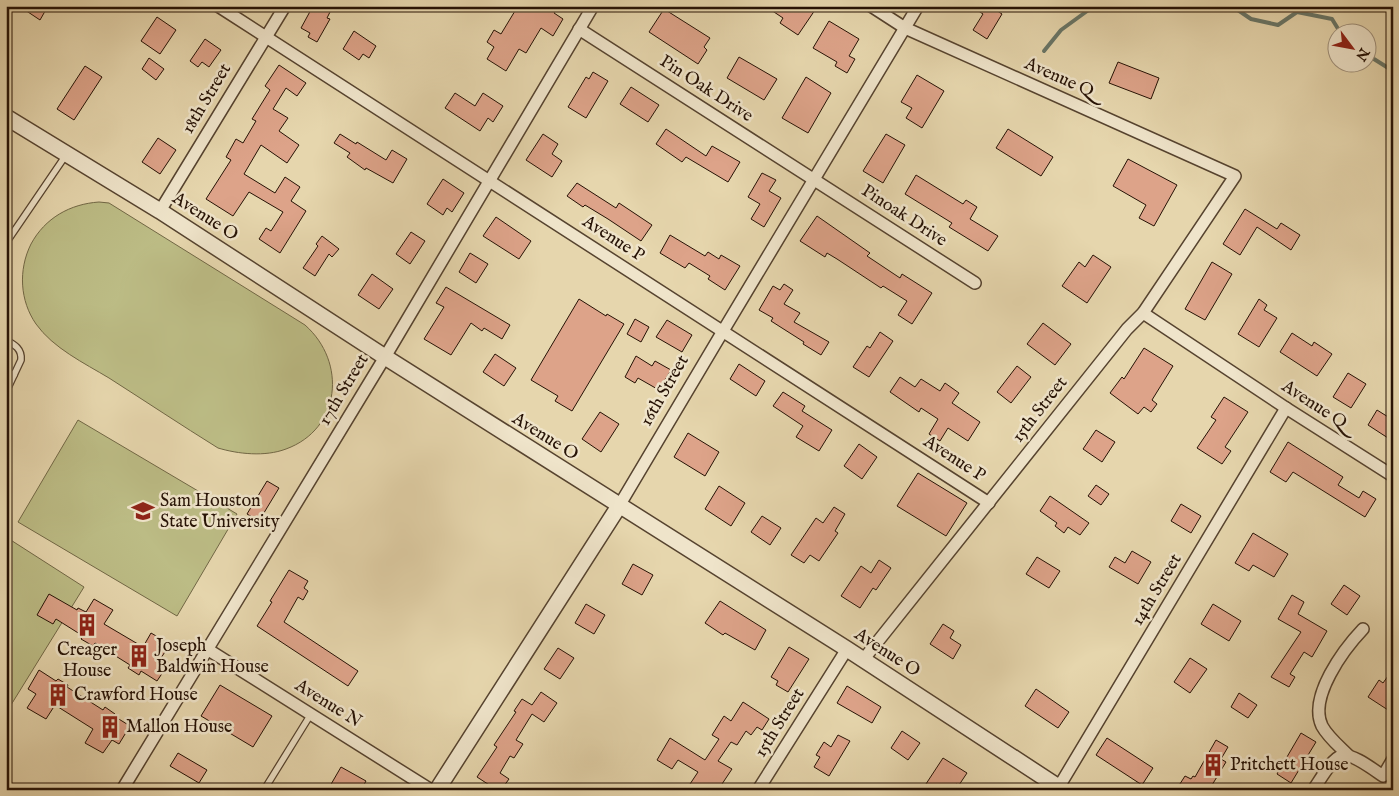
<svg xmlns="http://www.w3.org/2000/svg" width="1399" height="796" font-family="'IM FELL English',serif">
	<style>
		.green { fill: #bcbc85; stroke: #716745 }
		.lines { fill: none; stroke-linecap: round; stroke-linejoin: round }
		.stream { stroke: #697667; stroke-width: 4 }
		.building { fill: #dda389; stroke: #261205 }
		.service-casing { stroke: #56432f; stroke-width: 8 }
		.minor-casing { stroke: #56432f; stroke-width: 14 }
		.tertiary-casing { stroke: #56432f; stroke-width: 18 }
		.service { stroke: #efe4ca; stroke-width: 5.5 }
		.minor { stroke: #efe4ca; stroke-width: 11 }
		.tertiary { stroke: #efe4ca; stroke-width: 15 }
		.labels { text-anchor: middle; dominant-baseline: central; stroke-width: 5; stroke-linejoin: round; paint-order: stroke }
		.street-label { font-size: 18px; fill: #261205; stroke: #efe4ca }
		.poi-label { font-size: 18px; fill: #261205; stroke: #efe4ca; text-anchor: start }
	</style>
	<rect width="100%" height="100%" fill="#e6d6ad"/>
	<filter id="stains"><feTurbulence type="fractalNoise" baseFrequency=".004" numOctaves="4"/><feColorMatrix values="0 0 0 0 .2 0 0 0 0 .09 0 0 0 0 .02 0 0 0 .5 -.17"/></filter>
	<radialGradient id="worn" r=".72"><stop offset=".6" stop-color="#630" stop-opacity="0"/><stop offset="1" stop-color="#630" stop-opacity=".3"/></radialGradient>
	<g class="green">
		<path d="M99 202 109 203 305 325C347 362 341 429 286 449 265 457 238 454 218 448 181 425 145 401 109 378 84 363 53 348 36 324 20 301 18 270 31 244 45 218 70 204 99 202Z"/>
		<path d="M78 420 237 514 177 616 18 522Z"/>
		<path d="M6 537 84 587 6 713Z"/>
	</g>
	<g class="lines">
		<g class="stream">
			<path d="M1232 6 1251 19 1278 25 1297 12 1332 19 1340 32"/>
			<path d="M1044 51 1061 30 1094 6"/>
			<path d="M1366 54 1393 71"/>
		</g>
	</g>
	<g class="building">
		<path d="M19 6H48L40 20Z"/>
		<path d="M313 6H333L327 18 330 19 317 42 308 37 310 33 301 28Z"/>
		<path d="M518 6H559L554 13 563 19 553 36 541 28 526 53 519 49 506 71 487 59 494 47 487 42 494 30 501 34Z"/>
		<path d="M765 6H809L815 10 798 35 780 23 783 18Z"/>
		<path d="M971 6H990L1002 14 987 39 973 30 983 14Z"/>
		<path d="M664 9 710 38 704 47 707 50 698 64 649 32Z"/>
		<path d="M157 17 176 30 160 54 141 41Z"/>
		<path d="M829 21 859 39 849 56 855 59 847 73 835 66 837 62 813 48Z"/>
		<path d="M354 31 376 46 369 58 363 54 359 60 343 49Z"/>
		<path d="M205 39 221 50 209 67 202 62 198 67 190 61Z"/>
		<path d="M739 57 777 79 764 100 727 78Z"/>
		<path d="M149 58 164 69 156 80 142 69Z"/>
		<path d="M1118 62 1159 78 1151 99 1109 83Z"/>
		<path d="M279 65 306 83 297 96 286 88 273 109 288 118 279 131 299 145 287 163 261 145 244 174 275 193 285 177 300 187 291 201 306 211 280 253 259 239 266 228 271 231 283 212 249 192 233 216 206 199 231 160 226 157 236 139 243 143 256 121 252 119 270 90 265 86Z"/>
		<path d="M85 66 102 77 74 120 57 109Z"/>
		<path d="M593 72 608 81 586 118 568 107 586 77 589 79Z"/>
		<path d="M917 75 944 91 922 128 906 118 912 108 901 102Z"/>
		<path d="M806 77 831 93 808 133 782 118Z"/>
		<path d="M631 87 659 105 648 122 620 104Z"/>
		<path d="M455 93 475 106 483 93 503 106 493 122 488 118 480 131 445 108Z"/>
		<path d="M666 129 706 156 712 146 740 162 728 182 686 157 682 162 656 144Z"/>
		<path d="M1008 129 1053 157 1041 176 996 148Z"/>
		<path d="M340 134 356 144 357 142 386 160 392 150 407 159 393 183 366 168 365 170 347 157 350 153 334 143Z"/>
		<path d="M543 134 558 144 552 154 562 161 552 177 526 160Z"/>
		<path d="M886 134 905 145 883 183 863 171Z"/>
		<path d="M158 138 176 150 160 174 142 162Z"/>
		<path d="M1128 159 1177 185 1154 226 1139 218 1146 205 1113 186Z"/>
		<path d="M762 173 776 180 769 191 781 198 764 227 751 219 760 204 748 197Z"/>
		<path d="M916 175 963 204 966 200 977 207 970 219 998 236 988 251 949 227 952 223 905 194Z"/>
		<path d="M443 179 464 193 452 212 447 208 443 215 427 204Z"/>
		<path d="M577 183 616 208 619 203 652 225 641 241 608 219 585 205 583 207 567 196Z"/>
		<path d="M1245 209 1277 229 1281 223 1300 235 1291 250 1257 227 1240 255 1223 244Z"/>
		<path d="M817 216 870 253 867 256 900 278 902 274 932 293 912 324 898 315 907 301 883 286 881 288 837 259 827 253 825 257 800 241Z"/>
		<path d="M496 217 531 241 519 259 483 236Z"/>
		<path d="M411 232 425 241 410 264 396 254Z"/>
		<path d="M670 235 705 256 708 252 719 259 721 255 740 266 725 290 708 279 710 276 689 263 685 268 660 253Z"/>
		<path d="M322 236 339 249 332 257 329 254 315 276 303 268 318 246 316 244Z"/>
		<path d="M470 253 488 264 476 283 459 272Z"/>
		<path d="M1093 255 1111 267 1087 303 1062 286 1079 262 1085 267Z"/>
		<path d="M1212 262 1232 274 1205 320 1185 309Z"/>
		<path d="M372 274 393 289 379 309 358 295Z"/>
		<path d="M784 284 793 290 784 304 800 313 794 322 829 342 821 355 803 344 804 342 771 321 773 318 759 310 773 286 780 290Z"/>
		<path d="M446 287 510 325 502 339 484 328 482 331 471 323 451 355 424 339 444 307 436 303Z"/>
		<path d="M579 299 606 316 607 314 624 324 572 411 555 401 558 396 531 380Z"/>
		<path d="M1259 299 1267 305 1264 310 1277 318 1259 347 1238 334Z"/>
		<path d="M635 319 649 327 641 342 627 334Z"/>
		<path d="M667 320 692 335 682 352 656 337Z"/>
		<path d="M1043 323 1071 344 1055 365 1027 344Z"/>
		<path d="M880 332 893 341 869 377 853 367 867 346 870 348Z"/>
		<path d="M1292 333 1312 346 1314 342 1332 354 1317 376 1280 352Z"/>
		<path d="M1144 348 1173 366 1152 400 1157 404 1151 412 1144 407 1138 414 1110 393 1122 377 1124 379Z"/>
		<path d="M495 354 516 368 504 386 483 372Z"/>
		<path d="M636 356 652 366 655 361 671 370 659 390 638 378 635 383 625 377Z"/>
		<path d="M739 364 765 381 756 396 730 379Z"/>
		<path d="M1017 366 1031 377 1011 403 997 392Z"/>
		<path d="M1348 373 1366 384 1351 408 1333 397Z"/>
		<path d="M900 377 915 387 921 379 940 391 945 383 959 393 952 403 980 422 968 441 948 428 940 441 929 434 938 419 921 408 919 412 890 392Z"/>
		<path d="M783 392 805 406 802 411 832 430 819 451 796 437 803 426 773 406Z"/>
		<path d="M1224 397 1248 412 1225 447 1231 451 1222 464 1197 448 1216 420 1211 417Z"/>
		<path d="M1377 410 1393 420V430L1388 438 1368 425Z"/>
		<path d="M600 412 619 424 601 452 582 439Z"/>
		<path d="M1096 430 1115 442 1102 462 1083 449Z"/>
		<path d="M688 433 719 452 705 476 674 457Z"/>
		<path d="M1288 442 1343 477 1338 485 1359 498 1363 491 1376 499 1365 517 1293 472 1286 482 1270 472Z"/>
		<path d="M859 444 877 457 862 479 844 466Z"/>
		<path d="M918 473 967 503 946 536 897 506Z"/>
		<path d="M267 481 279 488 259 521 247 514Z"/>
		<path d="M1096 485 1109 494 1101 505 1088 496Z"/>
		<path d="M719 486 745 503 731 526 705 509Z"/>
		<path d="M1050 496 1089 523 1080 535 1068 527 1064 533 1055 526 1057 523 1040 511Z"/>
		<path d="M1181 504 1201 516 1191 533 1171 521Z"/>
		<path d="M834 507 845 514 835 531 838 533 819 561 810 555 804 563 791 555 816 518 823 523Z"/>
		<path d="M762 516 781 528 770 545 751 532Z"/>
		<path d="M1253 533 1288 554 1274 577 1253 565 1249 571 1235 563Z"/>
		<path d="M1132 551 1151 562 1138 584 1109 567 1115 557 1125 563Z"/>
		<path d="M1037 557 1060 571 1049 588 1026 574Z"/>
		<path d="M879 560 891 568 876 590 873 588 860 608 841 596 861 566 871 573Z"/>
		<path d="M633 564 653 575 642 595 622 584Z"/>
		<path d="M289 570 308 581 304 588 308 591 303 600 298 597 284 622 358 671 348 686 257 626 272 602 270 601Z"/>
		<path d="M1344 585 1360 596 1347 615 1331 604Z"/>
		<path d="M49 594 77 610 78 608 86 612 94 599 113 610 104 624 143 647 151 633 170 644 161 658 169 663 157 681 141 671 139 675 128 668 130 665 95 643 93 646 81 639 83 636 56 619 53 624 37 615Z"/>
		<path d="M1292 595 1304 602 1298 614 1327 631 1312 657 1304 652 1290 674 1295 677 1289 687 1271 677 1301 632 1278 619Z"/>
		<path d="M720 601 766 630 755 650 725 633 723 635 705 623Z"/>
		<path d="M586 604 605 615 594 634 575 623Z"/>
		<path d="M1213 604 1241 621 1229 641 1201 624Z"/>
		<path d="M943 624 954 631 950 638 961 645 953 659 930 644Z"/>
		<path d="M789 647 809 659 788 692 776 685 778 681 771 677Z"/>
		<path d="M558 648 574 658 560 679 544 669Z"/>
		<path d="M1190 658 1207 669 1190 693 1174 682Z"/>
		<path d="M1393 669V703L1388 710 1368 697 1379 680 1383 683Z"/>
		<path d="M39 670 56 681 58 679 68 685 67 687 103 710 105 707 115 714 114 716 130 726 119 744 112 740 103 753 85 743 93 729 55 705 46 719 27 708 36 694 28 689Z"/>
		<path d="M220 685 272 716 253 747 201 716Z"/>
		<path d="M847 686 881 707 872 723 837 703Z"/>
		<path d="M1036 689 1069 712 1058 728 1025 706Z"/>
		<path d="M541 692 557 703 544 722 532 714 516 740 523 744 514 758 510 756 500 773 509 779 501 790H497L477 777 497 747 494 745 516 712 514 711 522 699 532 705Z"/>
		<path d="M1239 693 1257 705 1248 718 1231 707Z"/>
		<path d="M743 702 769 719 762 730 757 727 751 735 746 731 737 745 731 742 718 761 732 769 718 790H686L698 772 678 760 672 769 657 760 670 738 705 760 719 739 712 735 724 716 731 721Z"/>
		<path d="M902 731 920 743 908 760 891 748Z"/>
		<path d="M1301 733 1316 742 1291 783 1277 774Z"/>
		<path d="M838 735 850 741 829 776 814 767 820 757 816 755 824 742 831 747Z"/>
		<path d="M1107 738 1153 768 1142 785 1096 755Z"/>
		<path d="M1216 740 1228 747 1221 759 1226 762 1209 790H1176L1185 776 1191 779 1193 776 1195 777Z"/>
		<path d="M178 753 207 770 199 783 170 766Z"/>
		<path d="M943 758 967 773 959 785 956 784 953 790H922Z"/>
		<path d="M341 767 366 781 361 790H337L330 786Z"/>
	</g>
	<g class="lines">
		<defs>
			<g id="service">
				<path d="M6 243 66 155"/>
				<path d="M6 340C15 345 22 349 21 360L6 392"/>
				<path d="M6 370 14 375"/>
				<path d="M264 790 311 714"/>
			</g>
			<g id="minor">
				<path d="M218 6 989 503"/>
				<path d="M579 29 975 283"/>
				<path d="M160 211 285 6"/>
				<path d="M1143 313 1286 408 1393 476"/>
				<path d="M619 506 723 331 918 6"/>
				<path d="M207 649 431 790"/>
				<path d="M863 660 1127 329 1143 313 1235 176 905 28 871 6"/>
				<path d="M1348 755C1339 746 1328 737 1322 726 1308 697 1344 649 1363 629"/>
				<path d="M122 790 385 357 593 6"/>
				<path d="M758 790 847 649"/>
				<path d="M1057 790 1286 408"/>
				<path d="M1313 790C1319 782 1332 758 1341 756 1351 752 1374 770 1383 776L1393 759"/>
			</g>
			<g id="tertiary">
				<path d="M6 117 160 211 385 357 847 649 1063 790"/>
				<path d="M437 790 619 506"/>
			</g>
		</defs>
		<use href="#service" class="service-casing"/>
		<use href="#minor" class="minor-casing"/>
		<use href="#tertiary" class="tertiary-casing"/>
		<use href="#service" class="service"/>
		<use href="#minor" class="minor"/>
		<use href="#tertiary" class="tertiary"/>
	</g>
	<defs>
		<symbol id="university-bare" viewBox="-9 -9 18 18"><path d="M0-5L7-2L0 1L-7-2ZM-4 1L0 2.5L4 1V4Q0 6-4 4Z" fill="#8f2418" stroke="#efe4ca" stroke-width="2.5" paint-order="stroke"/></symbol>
		<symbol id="building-bare" viewBox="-9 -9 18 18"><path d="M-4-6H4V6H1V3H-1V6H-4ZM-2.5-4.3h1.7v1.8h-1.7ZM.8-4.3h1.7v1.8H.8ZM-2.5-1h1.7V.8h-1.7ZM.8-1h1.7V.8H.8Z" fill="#8f2418" stroke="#efe4ca" stroke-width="2.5" paint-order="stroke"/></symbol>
	</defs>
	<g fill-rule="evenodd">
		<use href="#university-bare" x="127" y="495" width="32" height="32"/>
		<use href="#building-bare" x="71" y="609" width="32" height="32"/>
		<use href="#building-bare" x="123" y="640" width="32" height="32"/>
		<use href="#building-bare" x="42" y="679" width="32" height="32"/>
		<use href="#building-bare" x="94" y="711" width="32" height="32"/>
		<use href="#building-bare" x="1197" y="749" width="32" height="32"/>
	</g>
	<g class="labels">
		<g class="street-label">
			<text transform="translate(1059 78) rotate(24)">Avenue Q</text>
			<text transform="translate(706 89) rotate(33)">Pin Oak Drive</text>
			<text transform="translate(207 99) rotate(-59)">18th Street</text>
			<text transform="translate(904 216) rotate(33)">Pinoak Drive</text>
			<text transform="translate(205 217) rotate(33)">Avenue O</text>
			<text transform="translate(613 239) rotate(33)">Avenue P</text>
			<text transform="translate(344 390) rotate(-59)">17th Street</text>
			<text transform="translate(665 391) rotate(-60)">16th Street</text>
			<text transform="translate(1314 405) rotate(33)">Avenue Q</text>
			<text transform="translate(1040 410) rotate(-52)">15th Street</text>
			<text transform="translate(545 437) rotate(32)">Avenue O</text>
			<text transform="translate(954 459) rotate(33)">Avenue P</text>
			<text transform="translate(1157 590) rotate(-59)">14th Street</text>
			<text transform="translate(887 653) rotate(33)">Avenue O</text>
			<text transform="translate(328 704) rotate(32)">Avenue N</text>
			<text transform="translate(780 723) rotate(-58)">15th Street</text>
		</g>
		<g class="poi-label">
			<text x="160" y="501">Sam Houston<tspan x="160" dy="21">State University</tspan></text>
			<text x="156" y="646">Joseph<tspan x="156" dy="21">Baldwin House</tspan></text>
			<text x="87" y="650" text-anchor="middle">Creager<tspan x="87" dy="21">House</tspan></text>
			<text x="74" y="695">Crawford House</text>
			<text x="126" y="727">Mallon House</text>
			<text x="1230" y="765">Pritchett House</text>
		</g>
	</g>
	<rect width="1399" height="796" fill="none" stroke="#e6d6ad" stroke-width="25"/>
	<rect x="8" y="8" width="1384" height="781" fill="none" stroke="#261205" stroke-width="2.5"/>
	<rect x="12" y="12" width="1374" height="771" fill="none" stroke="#261205"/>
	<g transform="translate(1352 48) rotate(122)"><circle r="24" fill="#efe4ca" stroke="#9f907b"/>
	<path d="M0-4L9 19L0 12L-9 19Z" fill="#8f2418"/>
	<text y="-8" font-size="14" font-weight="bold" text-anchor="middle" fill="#261205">N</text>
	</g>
	<rect width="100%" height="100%" filter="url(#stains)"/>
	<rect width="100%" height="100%" fill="url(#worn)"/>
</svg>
